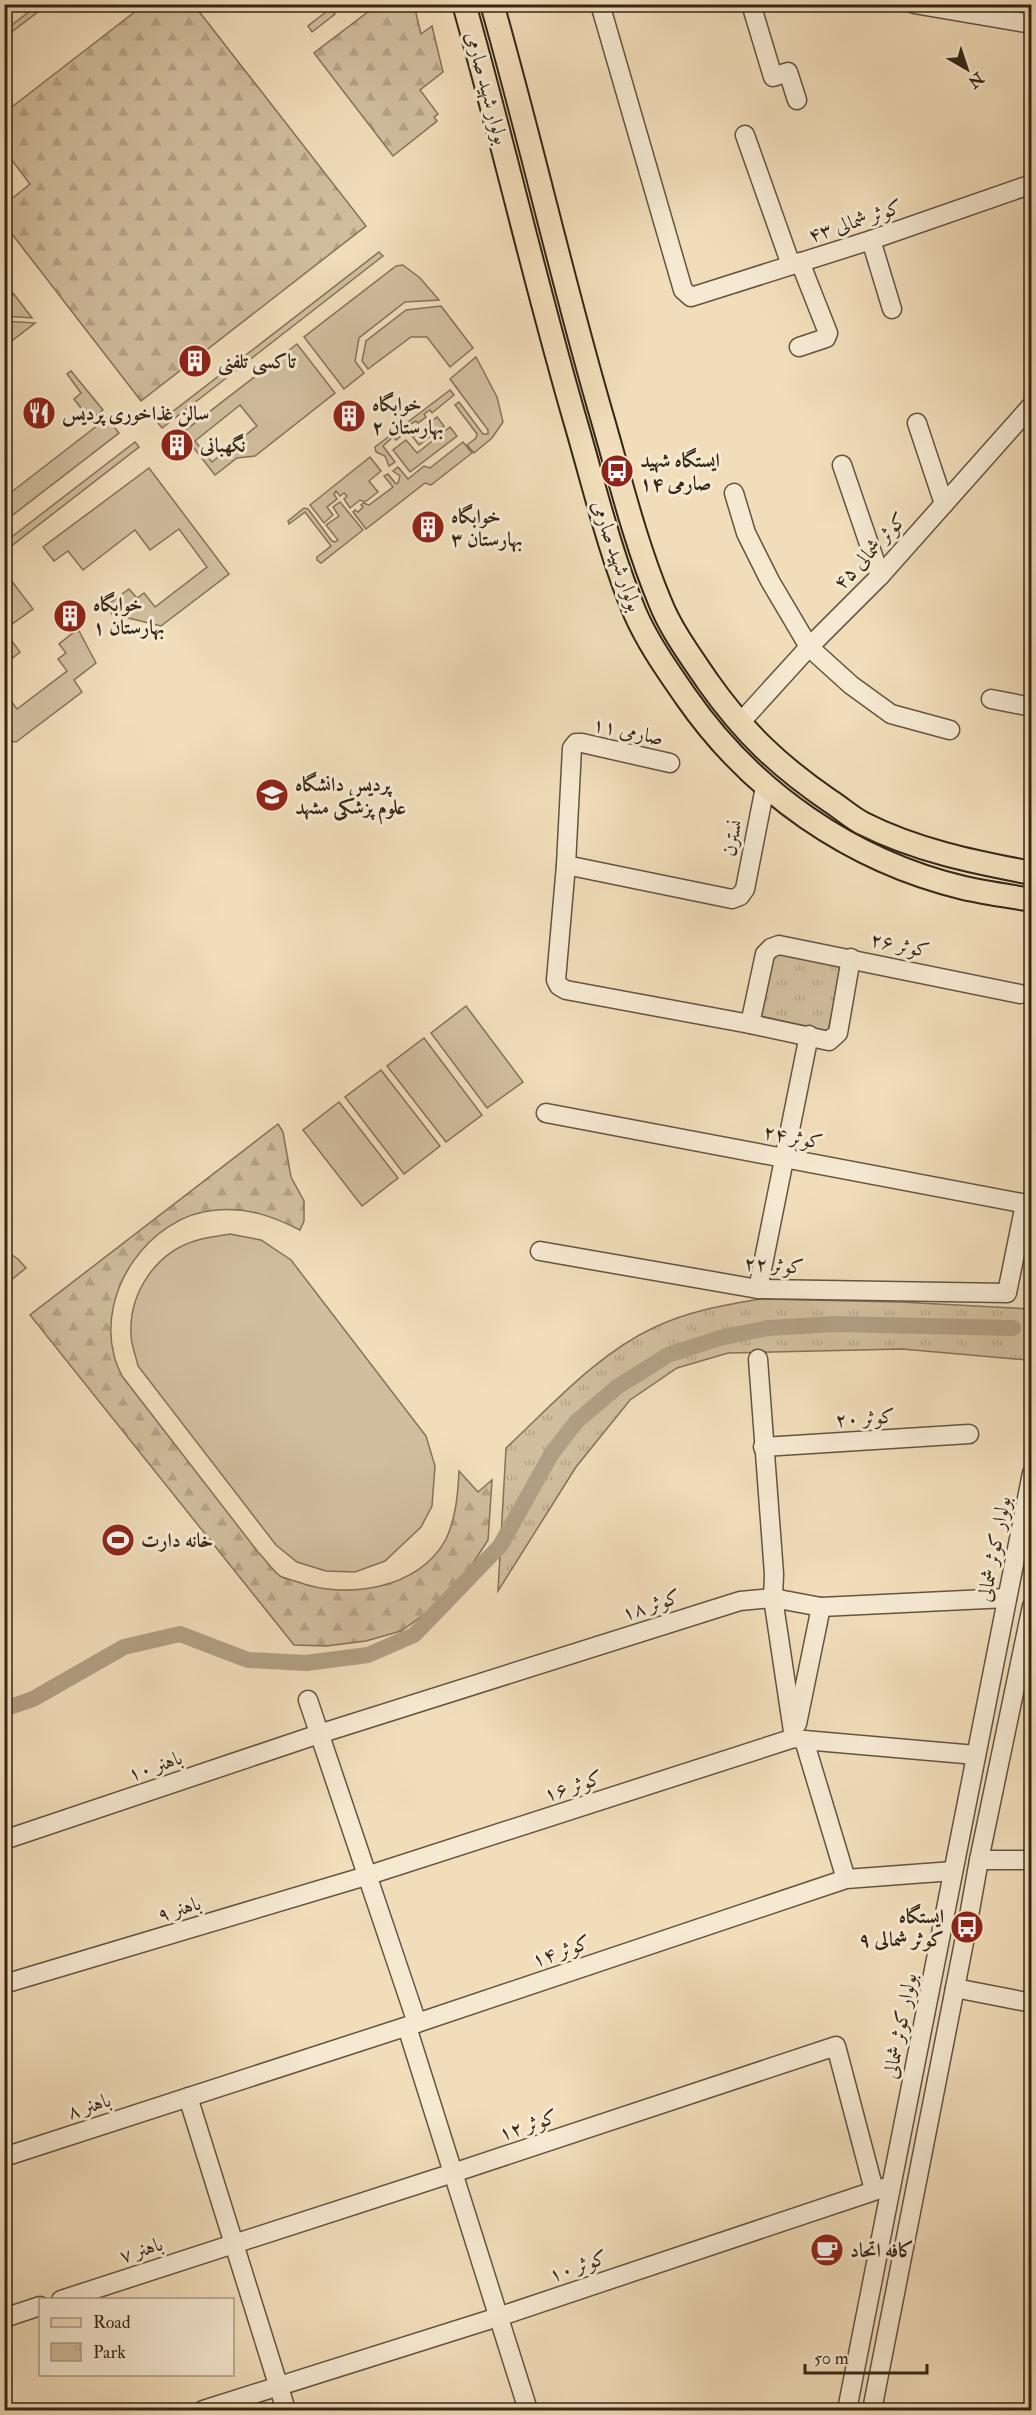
<svg xmlns="http://www.w3.org/2000/svg" width="1036" height="2415" font-family="'IM FELL Double Pica',Amiri,serif">
	<style>
		.grass { fill: #d1be9e; stroke: #83725a; stroke-width: 1.5; fill-rule: evenodd }
		.forest { fill: url(#forest-firs); stroke: #83725a; stroke-width: 1.5 }
		.park { fill: url(#park-tufts); stroke: #83725a; stroke-width: 1.5 }
		.lines { fill: none; stroke-linecap: round; stroke-linejoin: round }
		.canal { stroke: #b19f83; stroke-width: 16 }
		.minor-casing { stroke: #645440; stroke-width: 21 }
		.major-casing { stroke: #352617; stroke-width: 26 }
		.minor { stroke: #f6e9d2; stroke-width: 18 }
		.major { stroke: #f1ddba; stroke-width: 22 }
		.labels { text-anchor: middle; dominant-baseline: central; stroke-width: 6; stroke-linejoin: round; paint-order: stroke }
		.street-label { font-size: 20px; fill: #352617; stroke: #f6e9d2 }
		.poi-label { font-size: 20px; font-weight: bold; fill: #352617; stroke: #f6e9d2; text-anchor: start }
	</style>
	<defs>
		<pattern id="forest-firs" width="22" height="20" patternUnits="userSpaceOnUse" patternTransform="scale(1.5)"><rect width="22" height="20" fill="#d1be9e"/><path d="M5 1l3.5 6h-7zM16 11l3.5 6h-7z" fill="#b4a387"/></pattern>
		<pattern id="park-tufts" width="24" height="20" patternUnits="userSpaceOnUse" patternTransform="scale(1.5)"><rect width="24" height="20" fill="#d1be9e"/><path d="M3 7l-1-3M5 7V3M7 7l1-3M15 17l-1-3M17 17v-4M19 17l1-3" fill="none" stroke="#b4a387"/></pattern>
	</defs>
	<rect width="100%" height="100%" fill="#f1ddba"/>
	<filter id="stains"><feTurbulence type="fractalNoise" baseFrequency=".00333" numOctaves="4"/><feColorMatrix values="0 0 0 0 .2 0 0 0 0 .09 0 0 0 0 .02 0 0 0 .5 -.17"/></filter>
	<radialGradient id="worn" r=".72"><stop offset=".6" stop-color="#630" stop-opacity="0"/><stop offset="1" stop-color="#630" stop-opacity=".3"/></radialGradient>
	<g class="grass">
		<path d="M38 5H47L5 37V30Z"/>
		<path d="M331 8 335 14 312 32 308 26Z"/>
		<path d="M379 252 383 256 162 428 158 423Z"/>
		<path d="M403 265 420 278 439 300 405 302 359 338 355 361 364 373 344 389 304 337 396 266Z"/>
		<path d="M13 293 32 318 5 316Z"/>
		<path d="M441 306 473 348 450 367 427 337H411L368 369 362 361 366 341 406 310Z"/>
		<path d="M5 321 35 323 5 346Z"/>
		<path d="M297 344 335 393 255 456 237 458 215 475 182 433ZM240 405 257 426 212 462 195 441Z"/>
		<path d="M476 357 497 397 503 422 492 438 474 453 467 445 476 438 477 434 455 405 459 402 483 434H488V430L450 379Z"/>
		<path d="M71 371 103 410 90 420 74 399 81 393 67 374Z"/>
		<path d="M450 390 454 395 432 413 430 410 424 414 426 417 418 423 416 421 409 425 411 428 396 440 393 437 383 446 395 462 389 466 385 456 376 452 375 447Z"/>
		<path d="M437 417 444 426 419 445 412 436Z"/>
		<path d="M107 418 119 433 5 521V497Z"/>
		<path d="M450 427 457 436 410 472 393 450 406 440 417 453Z"/>
		<path d="M135 442 139 447 5 551V542Z"/>
		<path d="M463 442 472 453 431 485 425 483 366 529 353 512 355 510 358 512 363 507 361 505 363 503 369 505 393 487 384 476 388 474 396 484 398 483 400 476 393 471 398 467 408 479 424 466 430 468Z"/>
		<path d="M370 457 381 471 369 481 378 492 365 502 360 500 350 508 344 499 347 496 344 493 340 496 336 491 334 494 337 499 327 507 333 515 324 523 310 505Z"/>
		<path d="M149 468 229 574 161 626 112 614 106 606 129 589 137 598 144 593 155 607 207 567 179 529 150 550 135 530 83 570 68 551 54 561 43 547Z"/>
		<path d="M340 502 363 530 321 563 317 560V557L331 546 305 512 289 524 288 521 304 508 308 509 332 541 335 542 338 540 326 525 339 516 333 507Z"/>
		<path d="M7 575 33 609 5 629 4 577Z"/>
		<path d="M78 629 96 663 74 680 82 692 16 742 5 740V693L17 709 67 671 58 659 66 653 59 644Z"/>
		<path d="M5 632 20 652 5 664Z"/>
		<path d="M466 1006 523 1082 487 1108 431 1033Z"/>
		<path d="M424 1038 482 1115 446 1142 387 1066Z"/>
		<path d="M381 1070 440 1146 404 1174 345 1097Z"/>
		<path d="M339 1102 398 1178 362 1206 303 1130Z"/>
		<path d="M230 1234 261 1240 291 1260 426 1436 435 1466 432 1506 421 1527 385 1561 355 1572 326 1571 297 1562 276 1545 138 1366C136 1356 131 1345 131 1334 129 1292 157 1251 198 1240 208 1237 220 1236 230 1234Z"/>
		<path d="M5 1250 18 1259 26 1268 5 1285Z"/>
	</g>
	<g class="forest">
		<path d="M145 4 194 5 366 226 141 401 5 225V204L30 184 5 151 4 113Z"/>
		<path d="M377 5H404L408 8 414 5 421 34 432 26 443 72 420 90 438 114 434 117 437 121 393 156 314 53Z"/>
		<path d="M278 1124 283 1132 291 1177 304 1201V1221L300 1230C272 1216 247 1207 216 1210 150 1215 97 1291 114 1355 115 1362 119 1369 122 1376L258 1552C265 1559 272 1570 280 1576 285 1579 293 1580 298 1582 346 1600 420 1589 446 1539 456 1518 458 1493 459 1471L478 1492 492 1480 488 1540 468 1571 429 1611 401 1631 366 1641 326 1646 294 1645 30 1315Z"/>
	</g>
	<g class="park">
		<path d="M774 951 842 966 828 1031 760 1016Z"/>
		<path d="M760 1299 900 1302 1031 1309V1335L1027 1360 902 1349 728 1353 677 1368 630 1400 576 1467 498 1591 506 1448C552 1405 597 1354 655 1327 688 1311 725 1305 760 1299Z"/>
	</g>
	<g class="lines">
		<path class="canal" d="M4 1709 33 1699 124 1647 180 1634 248 1660 306 1663 368 1655 414 1635 500 1546 552 1453 576 1422 617 1387 668 1355 720 1338 768 1328 835 1324 1013 1328"/>
		<defs>
			<g id="minor">
				<path d="M600 4 683 290 691 297 871 240 1032 184"/>
				<path d="M751 4 773 77 788 72 797 100"/>
				<path d="M914 4 1032 24"/>
				<path d="M745 135 791 265"/>
				<path d="M871 240 892 309"/>
				<path d="M799 347 826 338 828 333 800 262"/>
				<path d="M917 423 944 504"/>
				<path d="M842 465 880 576"/>
				<path d="M734 493 746 533 770 581 809 647 851 685 891 714 950 730"/>
				<path d="M991 699 1032 707"/>
				<path d="M739 724 809 647 880 576 1032 405"/>
				<path d="M670 763 582 743H576L572 748 566 865 556 980 559 986 566 990 750 1024 829 1041 838 1033 851 958"/>
				<path d="M566 865 732 899 740 896 745 889 765 787"/>
				<path d="M750 1024 765 954 771 948 779 945 1020 994"/>
				<path d="M546 1113 1032 1205"/>
				<path d="M540 1251 758 1289 1007 1293 1025 1204"/>
				<path d="M758 1289 809 1035"/>
				<path d="M758 1359 774 1574 773 1598 794 1738"/>
				<path d="M763 1447 969 1434"/>
				<path d="M308 1700 417 2023"/>
				<path d="M797 1724 821 1607"/>
				<path d="M794 1738 804 1740 846 1879"/>
				<path d="M804 1740 976 1755"/>
				<path d="M4 1840 319 1734 740 1601 773 1598 821 1607 1007 1598"/>
				<path d="M979 1860H1032"/>
				<path d="M4 1984 366 1876 794 1738"/>
				<path d="M955 1988 1032 2003"/>
				<path d="M407 2027 528 2410"/>
				<path d="M188 2097 286 2410"/>
				<path d="M4 2157 417 2023 846 1879 953 1871"/>
				<path d="M61 2300 453 2173 836 2046 874 2190"/>
				<path d="M4 2318 40 2306"/>
				<path d="M203 2410 498 2317 883 2188"/>
				<path d="M847 2410 1032 1473"/>
				<path d="M872 2410 967 1927 979 1860 1032 1606"/>
				<path d="M1031 2410 1032 2409"/>
			</g>
			<g id="major">
				<path d="M464 4C504 145 536 287 577 427 595 489 610 553 635 613 648 643 668 671 686 697 752 792 851 861 964 888 986 893 1009 896 1032 900"/>
				<path d="M492 4C531 141 562 280 602 417 620 479 635 542 660 602 671 630 691 657 708 682 744 733 779 766 830 801 841 808 851 817 862 823 915 850 973 862 1032 873"/>
			</g>
		</defs>
		<use href="#minor" class="minor-casing"/>
		<use href="#major" class="major-casing"/>
		<use href="#minor" class="minor"/>
		<use href="#major" class="major"/>
	</g>
	<defs>
		<symbol id="building-disc" viewBox="-11 -11 22 22"><circle r="9.5" fill="#8f2418" stroke="#f6e9d2"/><path d="M-4-6H4V6H1V3H-1V6H-4ZM-2.5-4.3h1.7v1.8h-1.7ZM.8-4.3h1.7v1.8H.8ZM-2.5-1h1.7V.8h-1.7ZM.8-1h1.7V.8H.8Z" fill="#fff"/></symbol>
		<symbol id="restaurant-disc" viewBox="-11 -11 22 22"><circle r="9.5" fill="#8f2418" stroke="#f6e9d2"/><path d="M-5-6h1v4h1v-4h1v4h1v-4h1v5L-1.5 .5V6h-2V.5L-5-1ZM5-6V6H3V1.5H1.5Q1.5-4 5-6Z" fill="#fff"/></symbol>
		<symbol id="bus-disc" viewBox="-11 -11 22 22"><circle r="9.5" fill="#8f2418" stroke="#f6e9d2"/><path d="M-5-6H5V4H4V6H2V4H-2V6H-4V4H-5ZM-3.5-4V0h7V-4ZM-3.5 1.2v1.5H-2V1.2ZM2 1.2v1.5H3.5V1.2Z" fill="#fff"/></symbol>
		<symbol id="university-disc" viewBox="-11 -11 22 22"><circle r="9.5" fill="#8f2418" stroke="#f6e9d2"/><path d="M0-5L7-2L0 1L-7-2ZM-4 1L0 2.5L4 1V4Q0 6-4 4Z" fill="#fff"/></symbol>
		<symbol id="stadium-disc" viewBox="-11 -11 22 22"><circle r="9.5" fill="#8f2418" stroke="#f6e9d2"/><path d="M0-5a6.5 5 0 1 0 0 10a6.5 5 0 1 0 0-10ZM-3.5-1.8h7v3.6h-7Z" fill="#fff"/></symbol>
		<symbol id="cafe-disc" viewBox="-11 -11 22 22"><circle r="9.5" fill="#8f2418" stroke="#f6e9d2"/><path d="M-5.5-4.5H6V0H3Q3 3.5 0 3.5H-2.5Q-5.5 3.5-5.5 0ZM3-3.2v2h1.7v-2ZM-6 4.5H4V6H-6Z" fill="#fff"/></symbol>
	</defs>
	<g fill-rule="evenodd">
		<use href="#building-disc" x="176" y="342" width="38" height="38"/>
		<use href="#restaurant-disc" x="20" y="394" width="38" height="38"/>
		<use href="#building-disc" x="330" y="397" width="38" height="38"/>
		<use href="#building-disc" x="158" y="426" width="38" height="38"/>
		<use href="#bus-disc" x="598" y="452" width="38" height="38"/>
		<use href="#building-disc" x="409" y="508" width="38" height="38"/>
		<use href="#building-disc" x="51" y="597" width="38" height="38"/>
		<use href="#university-disc" x="253" y="776" width="38" height="38"/>
		<use href="#stadium-disc" x="99" y="1521" width="38" height="38"/>
		<use href="#bus-disc" x="948" y="1908" width="38" height="38"/>
		<use href="#cafe-disc" x="808" y="2231" width="38" height="38"/>
	</g>
	<g class="labels">
		<g class="street-label">
			<text transform="translate(487 88) rotate(75)">بولوار شهید صارمی</text>
			<text transform="translate(855 221) rotate(-18)">کوثر شمالی ۴۳</text>
			<text transform="translate(870 551) rotate(-47)">کوثر شمالی ۴۵</text>
			<text transform="translate(617 556) rotate(71)">بولوار شهید صارمی</text>
			<text transform="translate(628 731) rotate(12)">صارمی ۱۱</text>
			<text transform="translate(732 838) rotate(-79)">نسترن</text>
			<text transform="translate(900 945) rotate(12)">کوثر ۲۶</text>
			<text transform="translate(793 1137) rotate(11)">کوثر ۲۴</text>
			<text transform="translate(774 1265) rotate(4)">کوثر ۲۲</text>
			<text transform="translate(865 1418) rotate(-4)">کوثر ۲۰</text>
			<text transform="translate(994 1549) rotate(-79)">بولوار کوثر شمالی</text>
			<text transform="translate(651 1605) rotate(-18)">کوثر ۱۸</text>
			<text transform="translate(155 1766) rotate(-19)">باهنر ۱۰</text>
			<text transform="translate(573 1786) rotate(-18)">کوثر ۱۶</text>
			<text transform="translate(179 1909) rotate(-17)">باهنر ۹</text>
			<text transform="translate(561 1951) rotate(-19)">کوثر ۱۴</text>
			<text transform="translate(900 2026) rotate(-79)">بولوار کوثر شمالی</text>
			<text transform="translate(89 2106) rotate(-18)">باهنر ۸</text>
			<text transform="translate(528 2125) rotate(-18)">کوثر ۱۲</text>
			<text transform="translate(141 2250) rotate(-18)">باهنر ۷</text>
			<text transform="translate(578 2266) rotate(-19)">کوثر ۱۰</text>
		</g>
		<g class="poi-label">
			<text x="218" y="361">تاکسی تلفنی</text>
			<text x="372" y="404">خوابگاه<tspan x="372" dy="23">بهارستان ۲</tspan></text>
			<text x="62" y="413">سالن غذاخوری پردیس</text>
			<text x="200" y="445">نگهبانی</text>
			<text x="640" y="460">ایستگاه شهید<tspan x="640" dy="23">صارمی ۱۴</tspan></text>
			<text x="451" y="516">خوابگاه<tspan x="451" dy="23">بهارستان ۳</tspan></text>
			<text x="93" y="604">خوابگاه<tspan x="93" dy="23">بهارستان ١</tspan></text>
			<text x="295" y="784">پردیس دانشگاه<tspan x="295" dy="23">علوم پزشکی مشهد</tspan></text>
			<text x="141" y="1540">خانه دارت</text>
			<text x="944" y="1916" text-anchor="end">ایستگاه<tspan x="944" dy="23">کوثر شمالی ۹</tspan></text>
			<text x="850" y="2250">کافه اتحاد</text>
		</g>
	</g>
	<rect width="1036" height="2415" fill="none" stroke="#f1ddba" stroke-width="24"/>
	<rect x="6" y="6" width="1024" height="2403" fill="none" stroke="#352617" stroke-width="3"/>
	<rect x="12" y="12" width="1012" height="2391" fill="none" stroke="#352617" stroke-width="1.5"/>
	<rect x="39" y="2298" width="195" height="78" fill="#f6e9d2" stroke="#a99b87" stroke-width="1.5"/>
	<rect x="51" y="2318" width="30" height="9" fill="#f1ddba" stroke="#a99b87" stroke-width="1.5"/>
	<text x="93" y="2328" font-size="18" fill="#352617">Road</text>
	<rect x="51" y="2343" width="30" height="18" fill="url(#park-tufts)" stroke="#a99b87" stroke-width="1.5"/>
	<text x="93" y="2358" font-size="18" fill="#352617">Park</text>
	<g transform="translate(967 69) rotate(141)" stroke="#f6e9d2" stroke-width="4.5" paint-order="stroke">
	<path d="M0-4.5L10 22L0 15L-10 22Z" fill="#352617"/>
	<text y="-9" font-size="16" font-weight="bold" text-anchor="middle" fill="#352617">N</text>
	</g>
	<path d="M805 2364v9h122v-9" fill="none" stroke="#352617" stroke-width="3"/>
	<text x="814" y="2364" font-size="18" fill="#352617" stroke="#f6e9d2" stroke-width="4.5" paint-order="stroke">50 m</text>
	<rect width="100%" height="100%" filter="url(#stains)"/>
	<rect width="100%" height="100%" fill="url(#worn)"/>
</svg>
